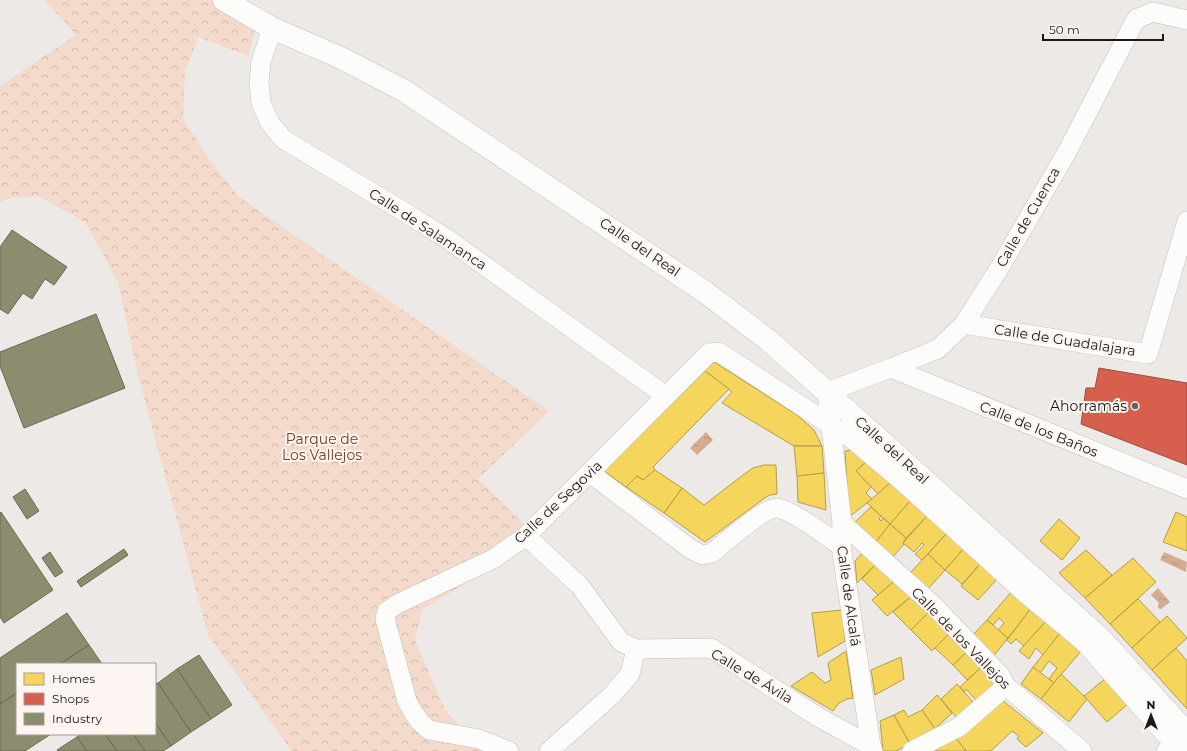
<svg xmlns="http://www.w3.org/2000/svg" width="1187" height="751" font-family="Montserrat,sans-serif">
	<style>
		.park { fill: url(#park-crowns) }
		.water { fill: url(#water-ripples) }
		.homes { fill: #f6d55c; stroke: #b49d47 }
		.shops { fill: #d6604d; stroke: #9e4b3d }
		.industry { fill: #8c8c6e; stroke: #6a6a54 }
		.lines { fill: none; stroke-linecap: round; stroke-linejoin: round }
		.minor-casing { stroke: #c4c1c0; stroke-width: 20 }
		.tertiary-casing { stroke: #c4c1c0; stroke-width: 23 }
		.minor { stroke: #fcfcfb; stroke-width: 19 }
		.tertiary { stroke: #fcfcfb; stroke-width: 22 }
		.poi-dot { fill: #646260; stroke: #fcf5f1; stroke-width: 1.5 }
		.labels { text-anchor: middle; dominant-baseline: central; stroke-width: 4; stroke-linejoin: round; paint-order: stroke }
		.street-label { font-size: 14px; fill: #1b1917; stroke: #fcf5f1 }
		.poi-label { font-size: 14px; fill: #1b1917; stroke: #fcf5f1; text-anchor: end }
		.park-label { font-size: 14px; fill: #754014; stroke: #fcf5f1 }
	</style>
	<defs>
		<pattern id="park-crowns" width="20" height="18" patternUnits="userSpaceOnUse"><rect width="20" height="18" fill="#f3daca"/><path d="M2 6a3 3 0 1 1 6 0M12 15a3 3 0 1 1 6 0" fill="none" stroke="#d0baad"/></pattern>
		<pattern id="water-ripples" width="26" height="14" patternUnits="userSpaceOnUse"><rect width="26" height="14" fill="#d4ac90"/><path d="M2 4q2-2 4 0t4 0M15 11q2-2 4 0t4 0" fill="none" stroke="#b5937b"/></pattern>
	</defs>
	<rect width="100%" height="100%" fill="#ece9e7"/>
	<path class="park" d="M45 0H219L257 24 248 56 198 37 185 72 183 118 210 161 239 197 549 411 478 479 525 525 498 563 422 610 415 640 445 710 484 751H292L208 635 138 375 118 282 85 222 38 196 11 198 0 202V86L76 35Z"/>
	<g class="water">
		<path d="M706 432 713 440 697 455 690 448Z"/>
		<path d="M1164 552 1187 562 1186 572 1160 560Z"/>
		<path d="M1158 588 1170 602 1161 609 1158 608V605L1159 603 1151 595Z"/>
	</g>
	<g class="homes">
		<path d="M714 362 797 415 814 430 822 446H794L722 403 732 392 705 371Z"/>
		<path d="M705 371 729 389 653 467 655 470 643 480 637 476 626 487 604 471Z"/>
		<path d="M794 446H822L824 473 797 476Z"/>
		<path d="M857 449 868 460 856 471 871 487 866 493 872 499 849 517 845 451Z"/>
		<path d="M868 460 891 482 878 494 856 471Z"/>
		<path d="M764 465H776L777 494 770 495 766 497 705 542 664 513 682 488 704 505 743 475 753 468Z"/>
		<path d="M655 470 682 488 664 513 626 487 637 476 643 480Z"/>
		<path d="M824 473 826 510 798 502 797 476Z"/>
		<path d="M891 482 911 500 890 524 867 503Z"/>
		<path d="M911 500 928 515 906 538 890 524Z"/>
		<path d="M871 507 881 516 879 519 881 521 883 518 890 524 875 543 853 524Z"/>
		<path d="M1176 512 1187 517V551L1163 542Z"/>
		<path d="M928 515 947 533 922 560 915 554 924 545 922 543 914 552 903 543Z"/>
		<path d="M1059 519 1080 538 1062 560 1040 541Z"/>
		<path d="M890 524 906 538 903 543 904 544 892 558 875 543Z"/>
		<path d="M947 533 965 547 945 570 928 554Z"/>
		<path d="M965 547 981 563 962 584 945 570Z"/>
		<path d="M865 550 878 562 857 583 855 561Z"/>
		<path d="M1086 550 1112 575 1085 598 1059 573Z"/>
		<path d="M928 554 945 570 926 591 909 574Z"/>
		<path d="M1133 558 1156 582 1110 624 1085 598Z"/>
		<path d="M878 562 897 579 878 595 862 579Z"/>
		<path d="M981 563 998 578 978 600 961 586Z"/>
		<path d="M897 579 913 595 887 616 872 600Z"/>
		<path d="M1013 590 1032 607 1008 638 998 630 1004 623 999 618 993 625 987 620Z"/>
		<path d="M913 595 930 611 911 630 893 612Z"/>
		<path d="M1138 599 1160 622 1132 648 1110 624Z"/>
		<path d="M1032 607 1047 620 1024 646 1016 639 1011 644 1007 640Z"/>
		<path d="M842 610 845 641 818 657 812 613Z"/>
		<path d="M930 611 951 632 932 651 911 630Z"/>
		<path d="M1167 616 1187 638 1152 670 1132 648Z"/>
		<path d="M987 620 1008 638 992 658 972 636Z"/>
		<path d="M1047 620 1061 632 1043 655 1036 648 1029 659 1019 651Z"/>
		<path d="M951 632 969 650 953 665 935 648Z"/>
		<path d="M1061 632 1081 651 1054 683 1049 679 1057 668 1049 661 1040 673 1033 667Z"/>
		<path d="M1176 648 1187 661V709L1152 670Z"/>
		<path d="M969 650 984 665 967 680 953 665Z"/>
		<path d="M846 651 853 698 847 699 839 703 833 711 791 686 812 672 825 683 831 680 828 663Z"/>
		<path d="M901 657 904 679 875 695 871 670Z"/>
		<path d="M984 665 998 680 976 700 966 689 964 692 960 687Z"/>
		<path d="M1033 667 1054 683 1041 699 1021 684Z"/>
		<path d="M1061 674 1087 699 1069 722 1041 699Z"/>
		<path d="M1106 678 1128 704 1107 722 1084 696Z"/>
		<path d="M957 684 973 702 957 718 941 699Z"/>
		<path d="M937 695 952 713 935 729 922 710Z"/>
		<path d="M1002 700 1043 733 1026 747 1017 739 1019 736 1012 731 991 751H966L955 737Z"/>
		<path d="M904 710 908 717 922 710 935 729 910 744 894 715Z"/>
		<path d="M894 715 910 744 896 751H883L880 721Z"/>
		<path d="M955 737 966 751H931Z"/>
	</g>
	<path class="shops" d="M1099 368 1187 383V465L1081 424 1086 388H1095Z"/>
	<g class="industry">
		<path d="M12 230 67 267 54 285 45 279 32 299 23 293 8 314 0 309V247Z"/>
		<path d="M96 314 125 388 24 428 0 366V352Z"/>
		<path d="M25 489 39 511 27 519 13 497Z"/>
		<path d="M1 512 53 590 4 623 0 617V513Z"/>
		<path d="M124 549 128 555 81 587 77 581Z"/>
		<path d="M50 552 63 572 55 577 42 558Z"/>
		<path d="M67 613 89 645 60 664H17V693L0 704V658Z"/>
		<path d="M89 645 102 664H60Z"/>
		<path d="M199 655 232 705 211 719 177 669Z"/>
		<path d="M177 669 211 719 191 732 158 683Z"/>
		<path d="M158 683 191 732 171 746 155 722V684Z"/>
		<path d="M17 693V734H51L25 751H0V704Z"/>
		<path d="M155 722 171 746 163 751H145L133 734H155Z"/>
		<path d="M81 734H105L117 751H87L77 737Z"/>
		<path d="M105 734H133L145 751H117Z"/>
		<path d="M77 737 87 751H58L57 750Z"/>
	</g>
	<g class="lines">
		<defs>
			<g id="minor">
				<path d="M272 28 261 62 259 82 261 103 270 123 283 139 406 213 446 238 666 396"/>
				<path d="M964 324 1148 354 1187 221"/>
				<path d="M891 368 1187 489"/>
				<path d="M590 473 689 548 702 555 712 553C723 544 765 507 777 508 790 509 828 537 841 546"/>
				<path d="M842 523 934 606 999 674 1006 686 1082 751"/>
				<path d="M526 536 580 586 621 642 636 649 711 648 818 717 871 746"/>
				<path d="M509 751 479 739 429 730 420 722 413 712 407 701 385 619 387 611 397 604 493 559 526 536 709 353 719 352 852 439 903 482 1026 594 1084 642 1163 732 1178 745"/>
				<path d="M549 751 612 695 630 674 636 649"/>
				<path d="M873 751 871 746 841 546 842 523 827 392 891 368 938 349 964 324 1003 262 1067 152 1136 19 1153 12 1187 20"/>
				<path d="M912 751 959 727 1006 686"/>
			</g>
			<g id="tertiary">
				<path d="M224 0 272 28 339 57 403 90 705 292 768 340 811 378 1101 639 1187 733"/>
				<path d="M1168 751 1187 739"/>
			</g>
		</defs>
		<use href="#minor" class="minor-casing"/>
		<use href="#tertiary" class="tertiary-casing"/>
		<use href="#minor" class="minor"/>
		<use href="#tertiary" class="tertiary"/>
	</g>
	<circle class="poi-dot" cx="1135" cy="406" r="4"/>
	<g class="labels">
		<g class="street-label">
			<text transform="translate(1028 217) rotate(-60)">Calle de Cuenca</text>
			<text transform="translate(428 229) rotate(33)">Calle de Salamanca</text>
			<text transform="translate(640 247) rotate(34)">Calle del Real</text>
			<text transform="translate(1065 340) rotate(9)">Calle de Guadalajara</text>
			<text transform="translate(1039 429) rotate(22)">Calle de los Baños</text>
			<text transform="translate(892 450) rotate(42)">Calle del Real</text>
			<text transform="translate(558 502) rotate(-43)">Calle de Segovia</text>
			<text transform="translate(849 596) rotate(82)">Calle de Alcalá</text>
			<text transform="translate(961 638) rotate(46)">Calle de los Vallejos</text>
			<text transform="translate(752 676) rotate(31)">Calle de Ávila</text>
		</g>
		<g class="poi-label">
			<text x="1127" y="406">Ahorramás</text>
		</g>
		<g class="park-label">
			<text x="322" y="439">Parque de<tspan x="322" dy="16">Los Vallejos</tspan></text>
		</g>
	</g>
	<rect x="16" y="663" width="140" height="72" fill="#fcf5f1" stroke="#a29d9a"/>
	<rect x="24" y="673" width="20" height="12" fill="#f6d55c" stroke="#a29d9a"/>
	<text x="52" y="683" font-size="12" fill="#1b1917">Homes</text>
	<rect x="24" y="693" width="20" height="12" fill="#d6604d" stroke="#a29d9a"/>
	<text x="52" y="703" font-size="12" fill="#1b1917">Shops</text>
	<rect x="24" y="713" width="20" height="12" fill="#8c8c6e" stroke="#a29d9a"/>
	<text x="52" y="723" font-size="12" fill="#1b1917">Industry</text>
	<g transform="translate(1151 715)" stroke="#fcf5f1" stroke-width="3" paint-order="stroke">
	<path d="M0-3L7 15L0 10L-7 15Z" fill="#1b1917"/>
	<text y="-6" font-size="11" font-weight="bold" text-anchor="middle" fill="#1b1917">N</text>
	</g>
	<path d="M1043 34v6h120v-6" fill="none" stroke="#1b1917" stroke-width="2"/>
	<text x="1049" y="34" font-size="12" fill="#1b1917" stroke="#fcf5f1" stroke-width="3" paint-order="stroke">50 m</text>
</svg>
